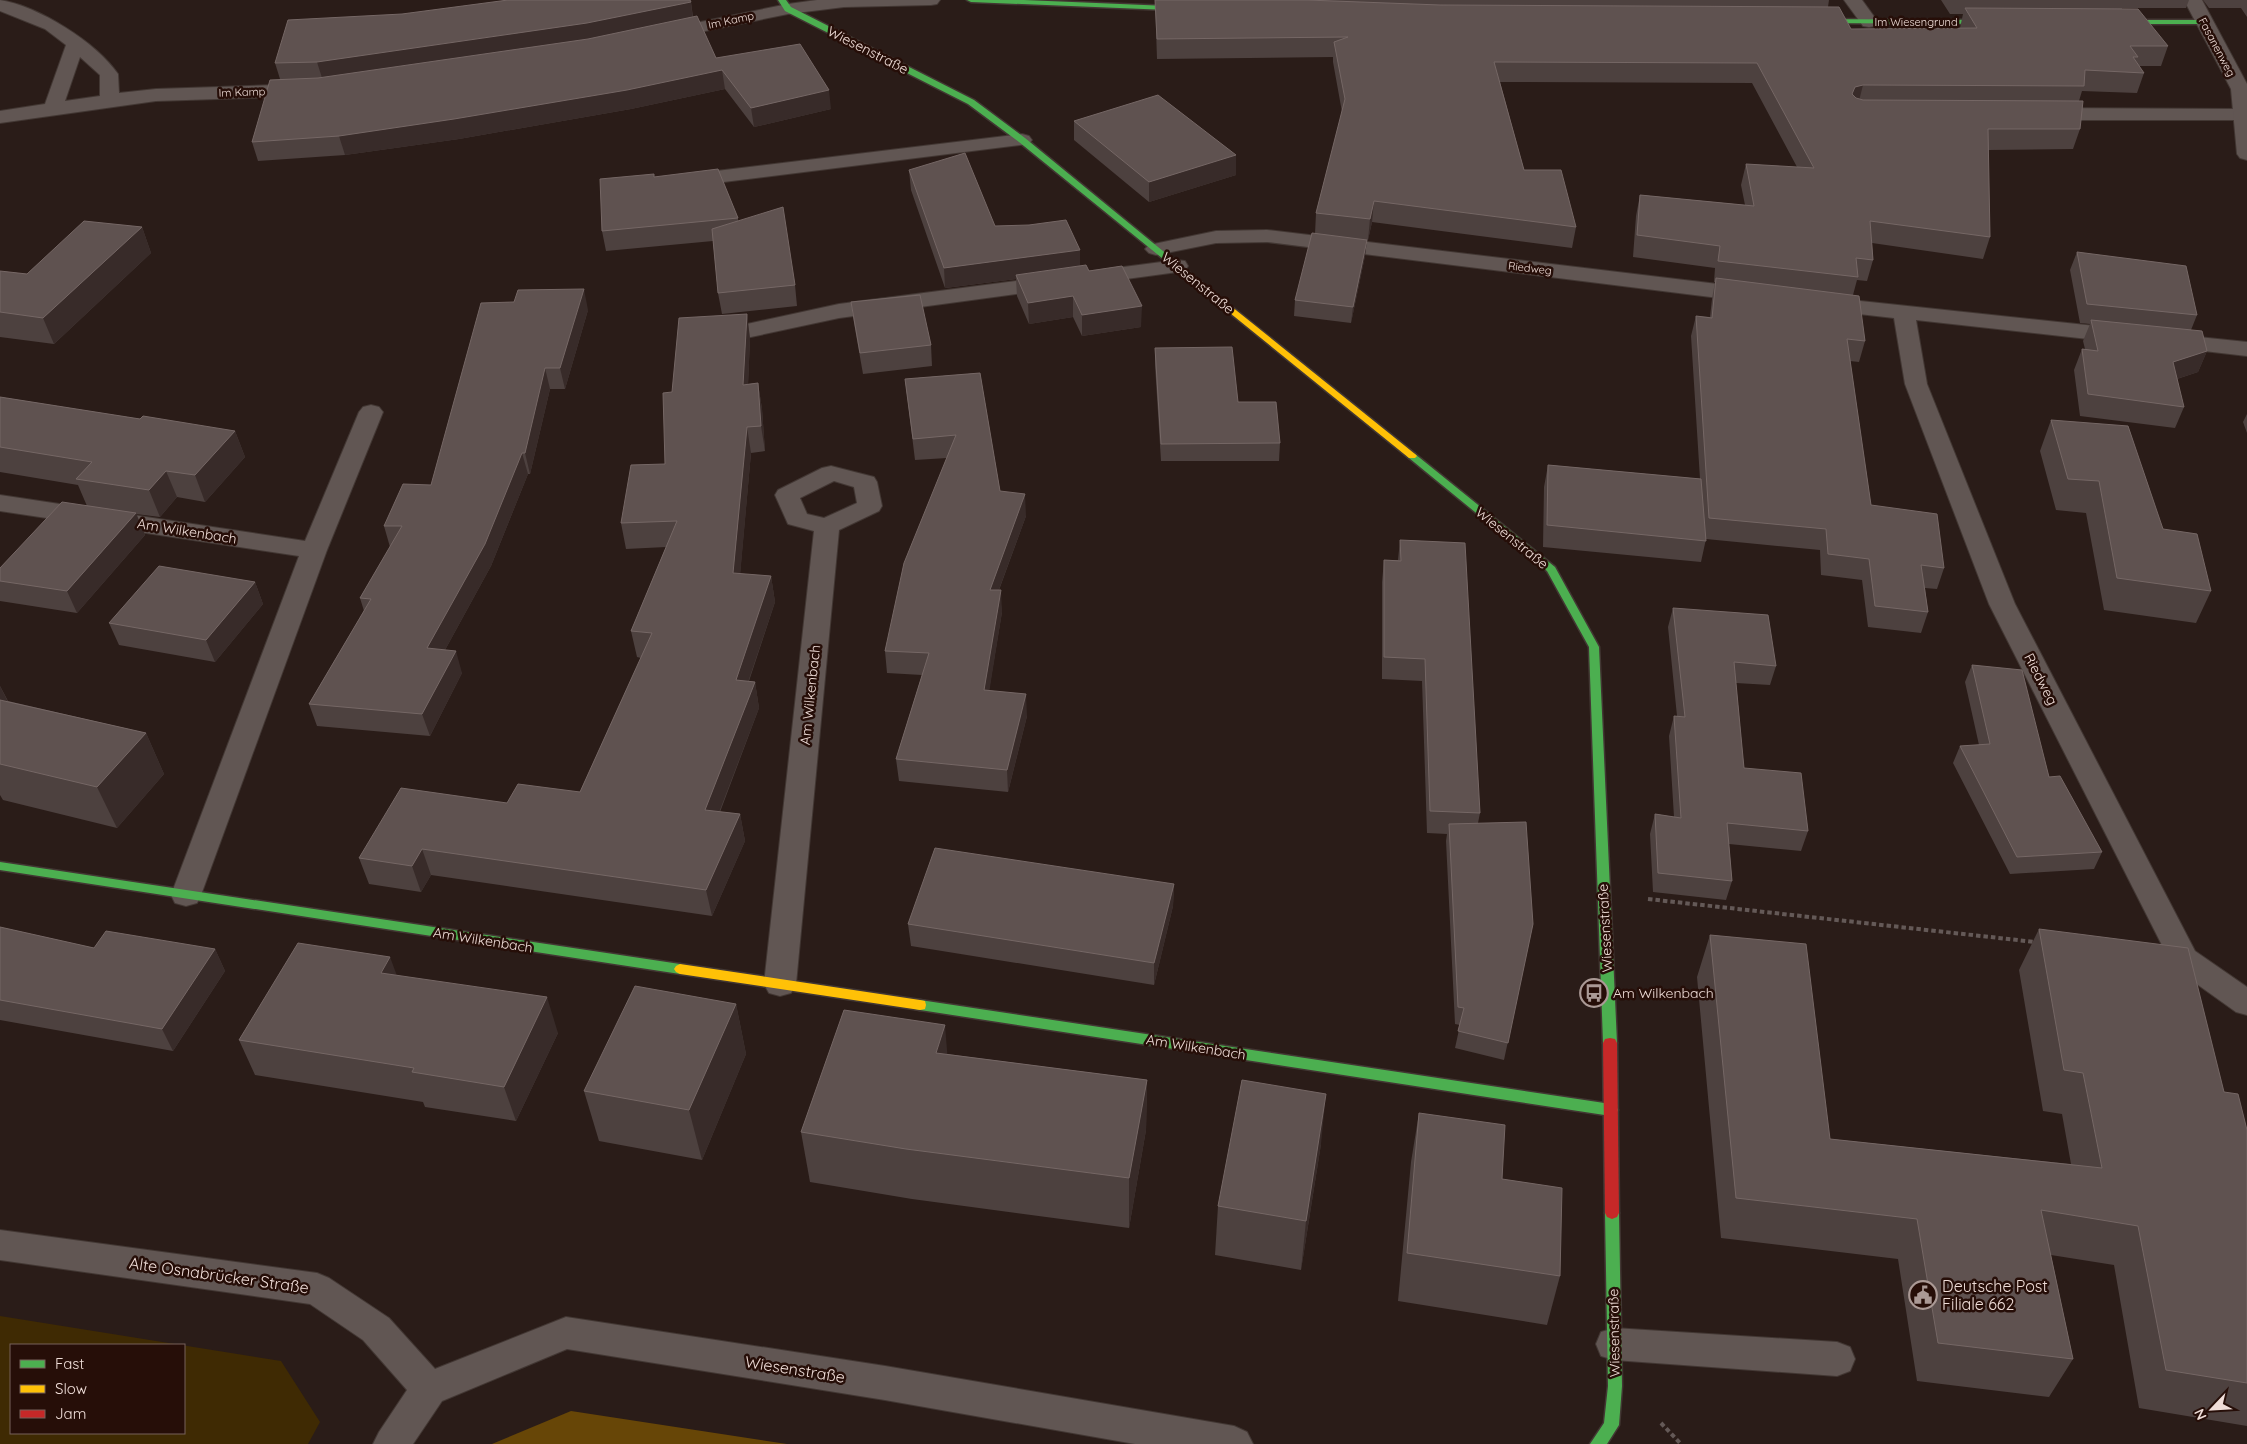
<svg xmlns="http://www.w3.org/2000/svg" width="2247" height="1444" font-family="Quicksand,sans-serif">
	<style>
		.green { fill: #3f2a03; fill-rule: evenodd }
		.forest { fill: #674607 }
		.lines { fill: none; stroke-linecap: round; stroke-linejoin: round }
		.lane-casing { stroke: #423733; stroke-width: 2 }
		.street-casing { stroke: #423733; stroke-width: 2 }
		.fast-casing { stroke: #423733; stroke-width: 3 }
		.slow-casing { stroke: #423733; stroke-width: 3 }
		.jam-casing { stroke: #423733; stroke-width: 3 }
		.path { stroke: #645957; stroke-width: 4; stroke-dasharray: 4.5 3; stroke-linecap: butt }
		.lane { fill: #615653; fill-rule: evenodd }
		.street { fill: #615653; fill-rule: evenodd }
		.fast { fill: #4caf50; fill-rule: evenodd }
		.slow { fill: #ffc107; fill-rule: evenodd }
		.jam { fill: #c62828; fill-rule: evenodd }
		.wall { fill: #4d413f }
		.shaded-wall { fill: #382b29 }
		.building { fill: #5f5250; stroke: #756765 }
		.labels { text-anchor: middle; dominant-baseline: central; stroke-width: 5; stroke-linejoin: round; paint-order: stroke }
		.far-street-label { font-size: 11px; fill: #efddd8; stroke: #260e08 }
		.street-label { font-size: 14px; fill: #efddd8; stroke: #260e08 }
		.poi-label { font-size: 14px; fill: #efddd8; stroke: #260e08; text-anchor: start }
		.near-street-label { font-size: 16px; fill: #efddd8; stroke: #260e08 }
		.near-poi-label { font-size: 16px; fill: #efddd8; stroke: #260e08; text-anchor: start }
	</style>
	<rect width="100%" height="100%" fill="#2a1c18"/>
	<path class="green" d="M0 1316 281 1361 320 1422 308 1444H0ZM11 1345H184V1433H11Z"/>
	<path class="forest" d="M571 1411 787 1444H492Z"/>
	<g class="lines">
		<defs>
			<g id="lane">
				<path d="M2044 108 2243 109 2247 110V120H2044L2037 118 2034 114 2037 110Z"/>
				<path d="M1022 134 1029 136 1032 140 1029 144 683 187 676 185 673 181 676 177 683 175Z"/>
				<path d="M1177 260 1185 261 1188 266 1185 271 839 318 746 338 738 336 735 331 738 326 839 304Z"/>
				<path d="M1614 1328 1837 1342 1850 1347 1855 1359 1850 1371 1837 1376 1614 1360 1601 1356 1596 1344 1601 1332Z"/>
			</g>
			<g id="street">
				<path d="M0 0C38 6 96 42 118 74L119 93 156 89 305 84 312 86 314 90 312 94 305 96 156 101 0 123V111L45 104 66 45 45 29 0 11ZM80 57 100 75V96L65 101Z"/>
				<path d="M817 0H940L937 4 931 5 844 7 788 14 666 39 660 38 657 34 660 30 666 29 788 4Z"/>
				<path d="M1844 0H1862L1878 22 1875 26 1869 27 1863 26Z"/>
				<path d="M2184 0H2202L2247 84V160L2240 158 2237 154 2231 89Z"/>
				<path d="M1267 230 1751 288 1759 290 1762 295 1759 300 1751 302 1267 242 1216 243 1156 255 1149 253 1145 249 1149 245 1216 231Z"/>
				<path d="M1823 297 2124 329 2132 331 2135 336 2132 341 2124 343 1916 320 1927 384 2015 604 2195 951 2247 987V1015L2236 1012 2173 967 2169 959 1989 604 1905 384 1894 318 1815 309 1812 304 1815 299Z"/>
				<path d="M2169 334 2247 342V356L2161 346 2158 341 2161 336Z"/>
				<path d="M371 405 379 407 383 412 327 550 201 895 197 903 186 906 175 903 171 895 299 556 0 511V495L305 541 359 412 363 407Z"/>
				<path d="M831 466 874 477 877 482 882 506 879 511 839 530 796 984 791 993 780 996 769 993 764 984 814 531 788 524 775 495 778 490 822 468ZM834 481 854 487 857 503 824 518 807 514 800 498Z"/>
				<path d="M0 1230 317 1273 329 1278 389 1318 435 1369 566 1317 885 1366 1234 1426 1247 1432 1253 1444H1135L885 1400 567 1349 442 1401 413 1444H373L379 1432 407 1390 363 1340 310 1304 0 1260Z"/>
			</g>
			<g id="fast">
				<path d="M778 0H786L791 7 974 100 1025 138 1180 265 1179 267H1173L1019 142 968 104 785 11Z"/>
				<path d="M967 0H1024L1192 7 1196 9 1192 11 971 2Z"/>
				<path d="M1807 19 1997 20 2001 22 1997 24 1810 23H1807Z"/>
				<path d="M2107 20H2204L2208 22 2204 24H2107Z"/>
				<path d="M1412 453 1415 454 1555 567 1599 647 1617 1043 1615 1047 1610 1048 1605 1047 1603 1043 1589 647 1547 571 1409 458 1407 456Z"/>
				<path d="M0 862 680 964 684 966 686 969 684 972 680 974 0 870Z"/>
				<path d="M920 1000 1611 1104 1616 1106 1618 1110 1616 1114 1611 1116 920 1010 915 1009 914 1005 915 1001Z"/>
				<path d="M1612 1207 1617 1209 1619 1213 1622 1386 1619 1425 1607 1444H1590L1604 1423 1608 1386 1605 1213 1607 1209Z"/>
			</g>
			<g id="slow">
				<path d="M1176 262 1415 454 1417 456 1415 458H1409L1173 267V263Z"/>
				<path d="M680 964 920 1000 925 1001 926 1005 925 1009 920 1010 680 974 676 972 674 969 676 966Z"/>
			</g>
			<path id="jam" d="M1610 1038 1615 1039 1617 1043 1619 1213 1617 1217 1612 1219 1607 1217 1605 1213 1603 1043 1605 1039Z"/>
		</defs>
		<use href="#lane" class="lane-casing"/>
		<use href="#street" class="street-casing"/>
		<use href="#fast" class="fast-casing"/>
		<use href="#slow" class="slow-casing"/>
		<use href="#jam" class="jam-casing"/>
		<g class="path">
			<path d="M1648 899 2035 942"/>
			<path d="M1661 1423 1681 1444"/>
		</g>
		<use href="#lane" class="lane"/>
		<use href="#street" class="street"/>
		<use href="#fast" class="fast"/>
		<use href="#slow" class="slow"/>
		<use href="#jam" class="jam"/>
	</g>
	<g class="wall">
		<path d="M1155 0H1829L1828 7 1851 29 1960 28 1963 14H1950L1941 0H2189L2186 8H2122V9L2168 46 2161 66H2139L2144 73 2137 93 2082 91 2079 101 2080 129 2073 149 1988 150 1990 237 1983 259 1872 243 1873 260 1867 281 1857 280 1853 295 1865 341 1859 362 1850 361 1871 505 1944 568 1937 589 1925 588 1928 612 1921 633 1868 627 1862 580 1821 575 1820 550 1706 539 1701 562 1543 547 1544 487 1548 465 1700 479 1691 336 1696 316 1710 317 1712 299 1715 282H1714L1715 268 1633 257 1636 216 1640 195 1745 205 1741 185 1746 164 1797 167 1752 83 1500 82 1524 170 1576 227 1572 248 1372 222 1368 240H1367L1365 256 1351 323 1294 316 1295 300 1315 234 1316 213 1342 112 1333 62V57L1157 59Z"/>
		<path d="M2203 0H2247V17L2241 8H2209Z"/>
		<path d="M691 2 693 17 716 58 831 109 754 127 725 89 631 109 459 139 345 155 258 161 252 142 280 79 275 63Z"/>
		<path d="M1074 121 1236 175 1149 202 1074 140Z"/>
		<path d="M909 170 995 226 1089 271 1141 327 1082 336 1073 317 1029 324 1017 296 1016 279 945 288 911 190Z"/>
		<path d="M654 177 738 218V221L795 285 797 306 722 314 718 293 713 241 606 251 602 231Z"/>
		<path d="M142 227 151 253 54 344 0 337V271L27 274Z"/>
		<path d="M2077 252 2197 315 2191 330 2207 351 2198 372 2177 379 2184 407 2175 428 2080 416 2074 370 2082 349H2085L2083 341 2090 324 2080 323 2070 270Z"/>
		<path d="M851 302 931 345 932 366 863 374 854 323Z"/>
		<path d="M588 310 565 389H550L530 474H528L491 566 445 650 462 673 430 736 317 726 309 704 364 611 360 598 390 547 384 526 431 485Z"/>
		<path d="M747 314 750 339 748 384 758 383 762 409 765 451 751 453 740 574 771 576 775 602 749 681 755 682 759 708 720 812 740 814 745 841 712 916 431 875 421 892 369 884 359 858 507 803 580 792 641 658 637 657 631 631 666 547 626 549 621 523 665 464 672 392Z"/>
		<path d="M1155 348 1238 402 1280 443 1279 461H1161L1155 365Z"/>
		<path d="M980 373 1000 491 1026 516 999 590 1002 612 989 690 1027 716 1008 792 899 781 896 759 922 675 887 673 885 651 947 458 915 460 905 379Z"/>
		<path d="M0 397 140 419 235 431 245 457 205 502 177 497 160 517 136 514 145 535 77 613 0 601V568L87 506 78 485 0 472Z"/>
		<path d="M2247 414V433L2243 422Z"/>
		<path d="M2051 420 2163 529 2211 591 2196 623 2104 610 2086 513 2056 510 2040 451Z"/>
		<path d="M1400 540 1480 813 1478 823 1533 924 1504 1060 1455 1048 1460 1025 1455 1024 1446 841 1447 834 1427 833 1422 681 1382 679V582L1384 560H1398Z"/>
		<path d="M255 582 263 604 215 662 119 645 109 623Z"/>
		<path d="M1673 608 1776 666 1770 685 1736 683 1744 768 1808 831 1801 851 1729 844 1732 881 1726 900 1653 892 1650 834 1655 814 1674 817 1669 736 1674 716H1677L1668 627Z"/>
		<path d="M1972 665 2049 777 2102 852 2094 869 2010 874 1953 763 1960 746 1979 745 1965 682Z"/>
		<path d="M0 686 8 701 146 733 164 774 117 828 3 800 0 795Z"/>
		<path d="M1174 884 1173 906 1154 985 911 946 908 924Z"/>
		<path d="M0 927 94 948 215 949 225 971 173 1051 0 1020Z"/>
		<path d="M2039 929 2224 1092 2247 1130V1426L2139 1408 2114 1265 2051 1255 2073 1359 2049 1397 1917 1381 1898 1259 1721 1238 1697 977 1710 935 1830 1139 2071 1164 2062 1114 2043 1111 2019 970Z"/>
		<path d="M397 975 558 1033 516 1121 425 1107 423 1102 255 1075 239 1040Z"/>
		<path d="M736 1004 746 1054 702 1160 599 1141 584 1091Z"/>
		<path d="M947 1054 1147 1080 1146 1130 1129 1228 912 1199 810 1182 801 1132Z"/>
		<path d="M1419 1113 1502 1179 1560 1276 1547 1325 1398 1301 1411 1162Z"/>
		<path d="M1321 1144 1301 1270 1215 1255 1218 1206Z"/>
	</g>
	<g class="shaded-wall">
		<path d="M691 2 693 21 591 42 323 81 317 62Z"/>
		<path d="M722 70 725 89 631 109 459 139 345 155 339 136Z"/>
		<path d="M1863 85 1858 105 1852 94 1855 87Z"/>
		<path d="M829 90 831 109 754 127 751 108Z"/>
		<path d="M1236 155V175L1149 202V182Z"/>
		<path d="M1374 201 1372 222 1368 240 1370 219Z"/>
		<path d="M142 227 151 253 54 344 43 318Z"/>
		<path d="M1367 240 1365 256 1351 323 1353 307Z"/>
		<path d="M1080 250V271L1016 275V279L945 288 944 268Z"/>
		<path d="M584 289 588 310 565 389 560 368Z"/>
		<path d="M1073 296V317L1029 324 1028 303Z"/>
		<path d="M1142 306 1141 327 1082 336V315Z"/>
		<path d="M747 314 750 339 747 410 743 385Z"/>
		<path d="M2207 351 2198 372 2164 383 2173 362Z"/>
		<path d="M545 368 550 389 530 474 525 453Z"/>
		<path d="M758 383 762 409 765 451 761 426Z"/>
		<path d="M747 427 751 453 738 599 733 573Z"/>
		<path d="M235 431 245 457 205 502 195 475Z"/>
		<path d="M522 453 528 474 491 566 434 670 427 648Z"/>
		<path d="M166 471 177 497 160 517 149 490Z"/>
		<path d="M1025 494 1026 516 991 611 990 590Z"/>
		<path d="M136 513 145 535 77 613 67 591Z"/>
		<path d="M771 576 775 602 740 706 736 680Z"/>
		<path d="M255 582 263 604 215 662 206 640Z"/>
		<path d="M1001 590 1002 612 986 712 984 690Z"/>
		<path d="M456 651 462 673 430 736 422 714Z"/>
		<path d="M755 682 759 708 710 836 705 810Z"/>
		<path d="M0 686 17 720 0 731Z"/>
		<path d="M1026 694 1027 716 1008 792 1007 770Z"/>
		<path d="M146 733 164 774 117 828 97 787Z"/>
		<path d="M740 814 745 841 712 916 706 890Z"/>
		<path d="M422 849 431 875 421 892 412 866Z"/>
		<path d="M1174 884 1173 906 1154 985V963Z"/>
		<path d="M215 949 225 971 173 1051 162 1029Z"/>
		<path d="M390 957 403 992 381 973Z"/>
		<path d="M547 997 558 1033 516 1121 504 1087Z"/>
		<path d="M736 1004 746 1054 702 1160 689 1110Z"/>
		<path d="M945 1025 949 1075 936 1053Z"/>
		<path d="M1147 1080 1146 1130 1129 1228V1178Z"/>
		<path d="M1326 1094 1321 1144 1301 1270 1306 1221Z"/>
	</g>
	<g class="building">
		<path d="M508 0H690L691 2 587 23 317 62 275 63 288 20 402 14Z"/>
		<path d="M1155 0H1307L1440 5 1839 7 1851 29 1977 28 1965 8 2138 9 2168 46H2130L2138 57H2133L2144 73 2085 70 2084 86 1863 85 1855 87 1852 94 1856 98 1863 100 2083 101 2080 129H1988L1990 237 1870 221 1873 260 1856 258 1858 277 1718 261 1720 246 1637 235 1640 195 1754 206 1746 164 1814 168 1757 63 1494 62 1524 170H1561L1576 227 1374 201 1370 219 1316 213 1345 99 1334 42 1348 37 1157 39Z"/>
		<path d="M697 16 716 58 800 44 829 90 751 108 722 70 627 90 454 119 339 136 252 142 270 80 318 78 588 39Z"/>
		<path d="M1158 95 1236 155 1149 182 1074 121Z"/>
		<path d="M965 153 995 226 1029 225 1066 220 1080 250 944 268 909 170Z"/>
		<path d="M718 169 738 218 602 231 600 179 654 174V177Z"/>
		<path d="M783 207 795 285 718 293 712 229Z"/>
		<path d="M84 221 142 227 43 318 0 312V271L27 274Z"/>
		<path d="M1312 233 1367 240 1353 307 1295 300Z"/>
		<path d="M2077 252 2186 266 2197 315 2087 304Z"/>
		<path d="M1086 265 1089 271 1122 266 1142 306 1082 315 1073 296 1028 303 1016 275Z"/>
		<path d="M1716 278 1859 296 1865 341 1847 339 1871 505 1937 514 1944 568 1921 565 1928 612 1875 606 1869 559 1828 554 1826 529 1709 518 1696 316 1712 318Z"/>
		<path d="M584 289 560 368H545L525 453H522L485 544 427 648 456 651 422 714 309 704 371 599 360 598 402 526H384L403 484 431 485 481 303 514 302 518 290Z"/>
		<path d="M920 295 931 345 860 353 851 302Z"/>
		<path d="M747 314 743 385 758 383 761 426 747 427 733 573 771 576 736 680 755 682 705 810 740 814 706 890 422 849 412 866 359 858 401 788 507 803 518 784 580 792 652 633 631 631 677 521 621 523 631 465 665 464 663 393 672 392 679 318Z"/>
		<path d="M2091 320 2202 331 2207 351 2173 362 2184 407 2088 394 2082 349 2098 351Z"/>
		<path d="M1232 347 1238 402H1276L1280 443 1161 444 1155 348Z"/>
		<path d="M980 373 1000 491 1025 494 990 590H1001L984 690 1026 694 1007 770 896 759 929 653 885 651 904 563 956 435 913 439 905 379Z"/>
		<path d="M0 397 140 419 143 416 235 431 195 475 166 471 149 490 76 479 92 462 0 447Z"/>
		<path d="M2051 420 2128 426 2163 529 2197 534 2211 591 2117 578 2099 481 2068 479Z"/>
		<path d="M1548 465 1701 479 1706 541 1547 525Z"/>
		<path d="M62 502 136 513 67 591 0 581V568Z"/>
		<path d="M1400 540 1465 543 1480 813 1430 811 1425 659 1384 657V560L1401 561Z"/>
		<path d="M159 566 255 582 206 640 109 623Z"/>
		<path d="M1673 608 1768 615 1776 666 1734 662 1744 768 1801 773 1808 831 1727 823 1732 881 1658 873 1655 814 1681 818 1674 716 1685 717Z"/>
		<path d="M1972 665 2022 670 2049 777 2060 776 2102 852 2017 857 1960 746 1990 744Z"/>
		<path d="M0 700 146 733 97 787 0 764Z"/>
		<path d="M1526 822 1533 924 1508 1043 1458 1031 1464 1008 1458 1007 1449 824Z"/>
		<path d="M935 848 1174 884 1154 963 908 924Z"/>
		<path d="M0 927 94 948 106 931 215 949 162 1029 0 1000Z"/>
		<path d="M2039 929 2188 948 2224 1092 2238 1094 2247 1130V1383L2166 1370 2138 1226 2041 1210 2073 1359 1938 1343 1917 1219 1736 1198 1710 935 1806 944 1830 1139 2102 1168 2083 1073 2064 1070Z"/>
		<path d="M298 943 390 957 381 973 547 997 504 1087 412 1072 414 1068 239 1040Z"/>
		<path d="M635 986 736 1004 689 1110 584 1091Z"/>
		<path d="M844 1010 945 1025 936 1053 1147 1080 1129 1178 906 1149 801 1132Z"/>
		<path d="M1242 1080 1326 1094 1306 1221 1218 1206Z"/>
		<path d="M1419 1113 1505 1125 1502 1179 1562 1188 1560 1276 1407 1253Z"/>
	</g>
	<defs>
		<symbol id="bus-ring" viewBox="-11 -11 22 22"><circle r="9.5" fill="#260e08" stroke="#aa9995" stroke-width="1.5"/><path d="M-5-6H5V4H4V6H2V4H-2V6H-4V4H-5ZM-3.5-4V0h7V-4ZM-3.5 1.2v1.5H-2V1.2ZM2 1.2v1.5H3.5V1.2Z" fill="#aa9995"/></symbol>
		<symbol id="civic-ring" viewBox="-11 -11 22 22"><circle r="9.5" fill="#260e08" stroke="#aa9995" stroke-width="1.5"/><path d="M-.6-6.5H3V-4.5H.6V-3L4-1V1h2V6H-6V1h2V-1L-.6-3ZM-1.2 2.5V6h2.4V2.5Z" fill="#aa9995"/></symbol>
	</defs>
	<g fill-rule="evenodd">
		<use href="#bus-ring" x="1578" y="977" width="32" height="32"/>
		<use href="#civic-ring" x="1907" y="1279" width="32" height="32"/>
	</g>
	<g class="labels">
		<g class="far-street-label">
			<text transform="translate(731 20) rotate(-12)">Im Kamp</text>
			<text x="1916" y="22">Im Wiesengrund</text>
			<text transform="translate(2217 47) rotate(62)">Fasanenweg</text>
			<text transform="translate(242 92) rotate(-2)">Im Kamp</text>
			<text transform="translate(1530 268) rotate(7)">Riedweg</text>
		</g>
		<g class="street-label">
			<text transform="translate(868 50) rotate(27)">Wiesenstraße</text>
			<text transform="translate(1198 283) rotate(39)">Wiesenstraße</text>
			<text transform="translate(187 531) rotate(9)">Am Wilkenbach</text>
			<text transform="translate(1512 538) rotate(39)">Wiesenstraße</text>
			<text transform="translate(2041 679) rotate(63)">Riedweg</text>
			<text transform="translate(810 695) rotate(-84)">Am Wilkenbach</text>
			<text transform="translate(1605 928) rotate(-93)">Wiesenstraße</text>
			<text transform="translate(483 940) rotate(9)">Am Wilkenbach</text>
			<text transform="translate(1196 1047) rotate(9)">Am Wilkenbach</text>
			<text transform="translate(1614 1333) rotate(-91)">Wiesenstraße</text>
		</g>
		<g class="poi-label">
			<text x="1613" y="993">Am Wilkenbach</text>
		</g>
		<g class="near-street-label">
			<text transform="translate(219 1275) rotate(8)">Alte Osnabrücker Straße</text>
			<text transform="translate(795 1369) rotate(9)">Wiesenstraße</text>
		</g>
		<g class="near-poi-label">
			<text x="1942" y="1286">Deutsche Post<tspan x="1942" dy="18">Filiale 662</tspan></text>
		</g>
	</g>
	<rect x="10" y="1344" width="175" height="90" fill="#260e08" stroke="#76615b"/>
	<rect x="20" y="1360" width="25" height="8" fill="#4caf50" stroke="#76615b"/>
	<text x="55" y="1369" font-size="15" fill="#efddd8">Fast</text>
	<rect x="20" y="1385" width="25" height="8" fill="#ffc107" stroke="#76615b"/>
	<text x="55" y="1394" font-size="15" fill="#efddd8">Slow</text>
	<rect x="20" y="1410" width="25" height="8" fill="#c62828" stroke="#76615b"/>
	<text x="55" y="1419" font-size="15" fill="#efddd8">Jam</text>
	<g transform="translate(2212 1409) rotate(245)" stroke="#260e08" stroke-width="4" paint-order="stroke">
	<path d="M0-4L9 19L0 12L-9 19Z" fill="#efddd8"/>
	<text y="-8" font-size="14" font-weight="bold" text-anchor="middle" fill="#efddd8">N</text>
	</g>
</svg>
